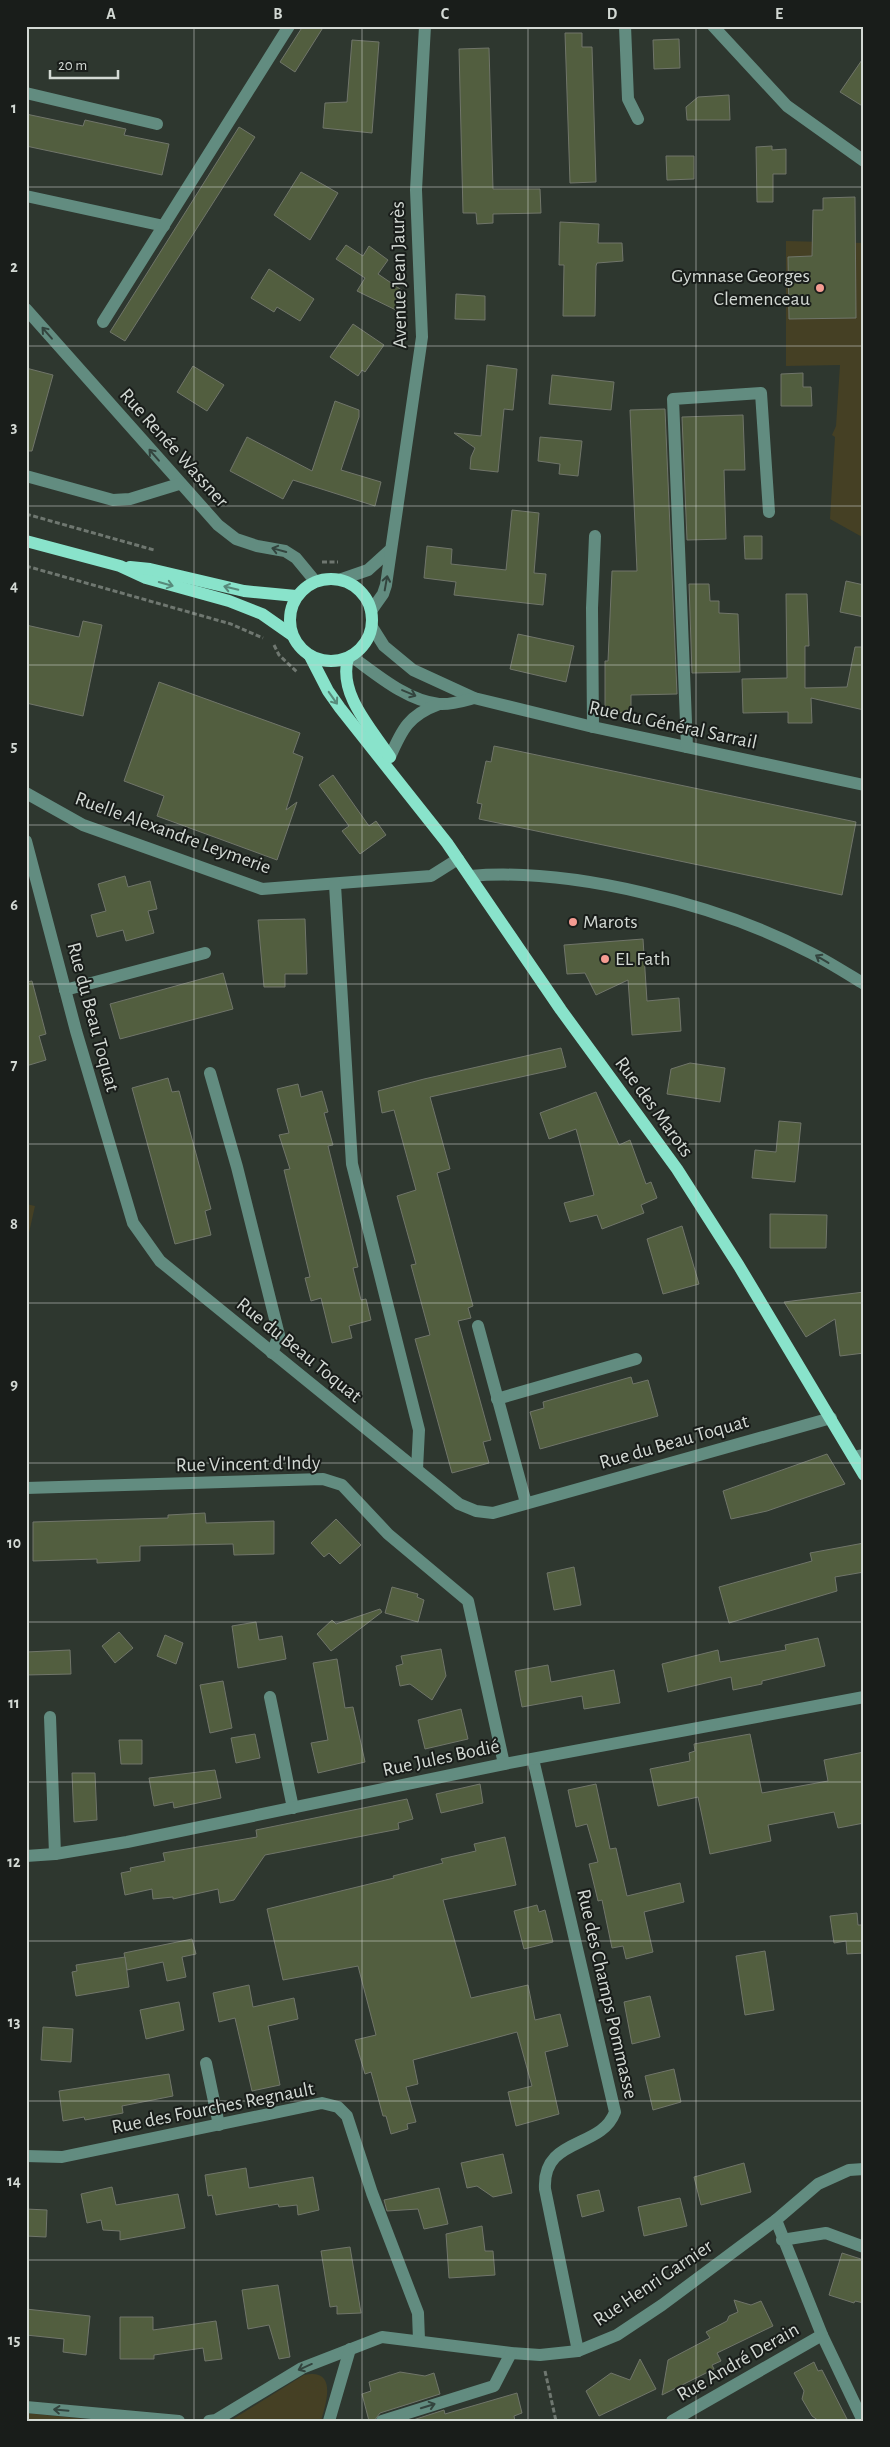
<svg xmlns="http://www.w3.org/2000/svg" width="890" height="2447" font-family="'Alegreya Sans',sans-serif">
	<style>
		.green { fill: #454024 }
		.building { fill: #525e3f; stroke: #70756a }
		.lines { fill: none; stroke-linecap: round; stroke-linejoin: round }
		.path { stroke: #6f7770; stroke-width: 3; stroke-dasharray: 5 2.5; stroke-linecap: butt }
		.minor { stroke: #628c80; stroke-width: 12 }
		.major { stroke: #89e3cb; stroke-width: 12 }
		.oneway { stroke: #33443e }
		.oneway2 { stroke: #578a7b }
		.grid { fill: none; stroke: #d3d9d4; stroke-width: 1; stroke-opacity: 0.55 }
		.poi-dot { fill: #f59c92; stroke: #191d1a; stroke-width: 2 }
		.labels { text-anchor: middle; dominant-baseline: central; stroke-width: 4; stroke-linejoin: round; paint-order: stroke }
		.street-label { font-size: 20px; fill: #d3d9d4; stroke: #191d1a }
		.poi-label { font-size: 20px; fill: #d3d9d4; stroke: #191d1a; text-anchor: start }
		.neatline { fill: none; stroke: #d3d9d4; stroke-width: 2 }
		.grid-label { font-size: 16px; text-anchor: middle; font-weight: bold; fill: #d3d9d4 }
	</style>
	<rect width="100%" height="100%" fill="#2e372f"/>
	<g class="green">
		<path d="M786 241 864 243V538L830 519 835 437 832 435 836 426 840 365 786 366Z"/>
		<path d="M26 1204 35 1206 26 1246Z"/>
		<path d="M304 2375C338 2368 326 2403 321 2421H230Z"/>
		<path d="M26 2413 105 2421H26Z"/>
	</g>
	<g class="building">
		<path d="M303 26H324L295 72 280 62Z"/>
		<path d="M565 33H582V47H592L596 182 570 183Z"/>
		<path d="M679 39 680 68 654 69 653 40Z"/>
		<path d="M352 40 379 42 372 133 323 128 325 103 347 102Z"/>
		<path d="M489 48 493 189H540L541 213 493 214V223L477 224 476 213H463L459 49Z"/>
		<path d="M864 57V107L840 92Z"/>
		<path d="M729 95 730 120H687L686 107 698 97Z"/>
		<path d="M26 114 83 126 85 120 126 129 124 135 169 144 162 175 26 146Z"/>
		<path d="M239 127 255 137 125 341 110 332Z"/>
		<path d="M772 146V150L786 149V174H773V202H757L756 147Z"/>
		<path d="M666 156H694V179L667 180Z"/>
		<path d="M301 172 338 193 310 240 274 215Z"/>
		<path d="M855 197 856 318 789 319 788 257 812 256 813 210H823V198Z"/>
		<path d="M560 222 599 224 598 243H622L623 261 597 263 596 266 595 316H563L564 265H559Z"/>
		<path d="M346 245 363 256 369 246 388 260 378 274 403 291 404 314 357 291 365 278 336 259Z"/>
		<path d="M269 269 314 299 300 321 277 307 274 312 251 298Z"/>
		<path d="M456 294 485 296V320L455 319Z"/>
		<path d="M353 324 384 345 365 372 362 370 358 376 330 357Z"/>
		<path d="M487 365 517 369 513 410 504 409 498 472 470 469 471 457 475 448 454 433 481 436Z"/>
		<path d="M193 366 224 385 207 411 177 392Z"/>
		<path d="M26 368 53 375 32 451H26Z"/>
		<path d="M803 373V387H811L812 406H781V374Z"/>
		<path d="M552 375 614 382 611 410 549 404Z"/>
		<path d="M335 401 359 410V417L341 470 381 482 375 506 293 480 283 499 230 471 247 437 312 471Z"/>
		<path d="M665 409 677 694 631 695V713L605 712V661H608L612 571H637L630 410Z"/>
		<path d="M743 415 745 470H724L726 539 687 540 682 417Z"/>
		<path d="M540 437 582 441 578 476 559 474 560 464 538 461Z"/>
		<path d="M512 510 539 513 534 573 546 574 543 605 454 595 456 582 424 578 427 546 452 549 451 564 506 570Z"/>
		<path d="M744 536H762V559H745Z"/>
		<path d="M846 581 864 585V617L840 612Z"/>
		<path d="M689 584H709L710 601H719V613L738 614 740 672 692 673Z"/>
		<path d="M786 594H807L809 646H805V688L847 687 855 647H864V710L811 698 812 723H788V712L743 713 742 679 787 678Z"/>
		<path d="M83 621 102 625 83 716 26 703V625L79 637Z"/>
		<path d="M518 634 574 646 566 682 510 669Z"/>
		<path d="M159 682 300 733 293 753 303 757 286 810 297 802 277 860 157 816 164 796 124 781Z"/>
		<path d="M494 746 856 822 842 895 479 819 482 804 477 803 486 761 491 762Z"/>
		<path d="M333 775 369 826 376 821 386 835 360 854 342 831 349 826 319 785Z"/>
		<path d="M125 876 128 887 150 881 157 909 148 911 154 933 126 941 123 930 97 937 91 915 106 911 98 884Z"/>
		<path d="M305 919 307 974H285V987H264L258 920Z"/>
		<path d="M643 939 647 1001 679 998 681 1031 632 1035 628 980 596 995 585 973 567 974 564 945Z"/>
		<path d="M223 973 233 1009 120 1039 110 1004Z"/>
		<path d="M32 981 46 1034 39 1036 46 1060 26 1066V982Z"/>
		<path d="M561 1048 566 1067 430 1097 450 1169 437 1173 473 1306 468 1308 471 1318 458 1321 491 1440 483 1442 489 1463 452 1473 415 1339 430 1335 411 1265 416 1264 397 1196 416 1190 394 1110 382 1113 378 1091 424 1079Z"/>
		<path d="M690 1063 725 1068 720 1102 667 1094 671 1069Z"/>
		<path d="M168 1078 172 1092 179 1091 211 1209 205 1211 211 1235 175 1244 132 1088Z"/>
		<path d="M298 1084 301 1097 322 1091 328 1112 324 1113 333 1145 328 1146 358 1267 353 1268 361 1300 366 1299 371 1320 349 1326 352 1338 332 1343 321 1298 311 1301 305 1278 310 1277 284 1170 290 1169 279 1135 289 1133 277 1089Z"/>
		<path d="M596 1092 619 1145 630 1140 646 1184 651 1182 657 1198 641 1205 644 1213 602 1229 597 1215 570 1222 564 1203 594 1195 576 1129 549 1139 540 1113Z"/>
		<path d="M779 1121 801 1123 795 1182 752 1178 755 1150 776 1152Z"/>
		<path d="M770 1214 827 1215 826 1248H770Z"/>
		<path d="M682 1226 699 1284 663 1294 647 1239Z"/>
		<path d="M864 1292V1353L840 1356 835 1319 806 1337 784 1302Z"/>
		<path d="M631 1377 633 1384 648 1380 658 1416 540 1449 530 1412 544 1408 543 1402Z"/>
		<path d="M827 1454 845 1484 767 1511 731 1519 723 1491Z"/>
		<path d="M205 1513 206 1523 274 1521V1554L234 1555 233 1544 140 1546V1561L97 1563V1559L33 1561V1522L168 1518V1515Z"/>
		<path d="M336 1519 361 1545 340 1564 329 1553 324 1557 311 1543Z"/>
		<path d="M864 1543V1572L835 1577 837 1591 729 1623 719 1587 812 1561 810 1553Z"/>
		<path d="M574 1567 581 1605 554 1610 547 1573Z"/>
		<path d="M392 1587 418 1594 417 1597 424 1600 418 1622 385 1613Z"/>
		<path d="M380 1609 382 1612 331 1651 317 1634 332 1620 336 1624Z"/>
		<path d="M256 1622 259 1640 282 1636 286 1659 238 1668 232 1626Z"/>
		<path d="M119 1632 133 1648 115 1663 102 1646Z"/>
		<path d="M165 1635 183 1643 176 1664 157 1656Z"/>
		<path d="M818 1638 825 1666 762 1681V1684L733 1690 731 1677 668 1692 662 1664 718 1650 720 1662 786 1650 785 1645Z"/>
		<path d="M441 1649 446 1676 432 1700 410 1684 400 1686 396 1666 403 1664 401 1656Z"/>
		<path d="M70 1650 71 1674 26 1675V1652Z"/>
		<path d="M337 1659 345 1708 353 1707 365 1762 318 1773 311 1743 328 1740 313 1663Z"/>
		<path d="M548 1665 551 1682 614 1670 620 1703 584 1709 582 1696 522 1707 515 1671Z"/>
		<path d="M223 1681 232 1728 210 1733 200 1685Z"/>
		<path d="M461 1709 468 1739 425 1749 418 1720Z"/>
		<path d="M255 1734 260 1758 236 1763 231 1738Z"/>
		<path d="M750 1734 762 1793 828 1781 824 1760 864 1752V1823L838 1828 834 1812 768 1825 771 1841 710 1854 698 1797 658 1806 650 1769 690 1761 689 1753 695 1751 694 1744Z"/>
		<path d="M119 1740H142V1764H121Z"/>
		<path d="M215 1770 221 1798 174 1808 173 1802 154 1806 149 1778Z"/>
		<path d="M72 1773H95L97 1820 74 1822Z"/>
		<path d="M480 1784 483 1803 441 1813 436 1794Z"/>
		<path d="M596 1784 610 1849 616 1848 627 1896 680 1883 684 1902 644 1912 653 1952 626 1959 623 1946 612 1948 602 1900 598 1901 589 1864 598 1862 587 1824 576 1827 568 1790Z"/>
		<path d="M407 1799 413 1819 398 1823 399 1829 265 1855 234 1900 220 1903 218 1889 173 1899V1897L153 1899 152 1889 125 1895 121 1873 131 1871 130 1868 165 1861 163 1853 257 1837 256 1830Z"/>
		<path d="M505 1837 516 1885 443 1900 471 1998 528 1985 535 2020 560 2014 568 2046 545 2052 559 2114 516 2126 508 2092 532 2086 517 2032 413 2060 418 2084 406 2087 416 2122 407 2124 408 2129 391 2134 386 2116H383L371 2072 365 2074 355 2040 376 2035 358 1966 283 1980 267 1909 394 1878 393 1876 443 1863 441 1859 476 1851 474 1844Z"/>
		<path d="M537 1905 539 1912 545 1910 553 1942 524 1949 514 1911Z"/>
		<path d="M857 1913 858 1925H864V1953L847 1954 846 1941 834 1943 830 1916Z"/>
		<path d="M192 1939 196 1954 182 1957 186 1977 167 1981 163 1962 127 1970 124 1953Z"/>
		<path d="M765 1951 774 2010 745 2015 736 1956Z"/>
		<path d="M125 1957 129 1987 76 1996 72 1972 77 1971 76 1965Z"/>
		<path d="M249 1985 253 2007 294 1998 298 2019 268 2026 280 2085 252 2091 235 2018 219 2022 213 1993Z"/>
		<path d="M650 1996 660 2037 632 2044 624 2002Z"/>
		<path d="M179 2002 184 2030 146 2039 140 2010Z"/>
		<path d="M43 2027 73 2029 71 2062 41 2060Z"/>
		<path d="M674 2069 681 2102 653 2110 645 2076Z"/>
		<path d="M169 2074 173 2096 122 2106 123 2113 85 2120 84 2117 63 2121 59 2091Z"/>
		<path d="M503 2154 512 2193 493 2197 477 2186 467 2188 461 2163Z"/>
		<path d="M744 2163 751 2192 701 2205 694 2177Z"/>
		<path d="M246 2168 249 2188 313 2177 319 2210 298 2215 297 2205 279 2207 278 2204 216 2215 212 2195 208 2196 205 2175Z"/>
		<path d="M112 2187 116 2205 178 2194 185 2228 120 2240V2231L103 2230 101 2220 87 2223 81 2194Z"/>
		<path d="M439 2188 448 2224 424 2229 418 2209 387 2211 384 2200Z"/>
		<path d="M599 2190 604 2211 582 2217 577 2195Z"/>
		<path d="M680 2198 687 2226 644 2236 638 2207Z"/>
		<path d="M26 2209 47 2210 46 2237 26 2236Z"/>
		<path d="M482 2226 485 2251H493L495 2275 449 2278 446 2234Z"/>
		<path d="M350 2247 361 2313 337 2314V2306L330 2307 321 2251Z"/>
		<path d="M842 2253 864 2260V2303L855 2301 854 2303 829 2295Z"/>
		<path d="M278 2285 290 2357 279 2359 269 2325 248 2329 242 2290Z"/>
		<path d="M734 2300 751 2305 761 2301 773 2326 717 2353 721 2361 712 2365 714 2369 662 2395 668 2360 710 2338 706 2332 727 2321 729 2316 738 2312Z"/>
		<path d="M26 2309 90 2316 86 2355 63 2352 64 2339 26 2335Z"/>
		<path d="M120 2317H153V2330L216 2321 222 2359 205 2361 203 2348 154 2355V2359H120Z"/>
		<path d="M640 2359 656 2389 599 2416 586 2391 611 2373 630 2380Z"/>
		<path d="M814 2362 818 2371 822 2370 848 2421H819L812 2416 802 2399 804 2391 794 2373Z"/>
		<path d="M400 2372 425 2376 434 2373 440 2394 380 2413 374 2421H369L362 2394 371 2391 369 2382Z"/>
		<path d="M517 2393 522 2413 514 2416 515 2421H410L444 2410 445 2414Z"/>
	</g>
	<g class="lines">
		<g class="path">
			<path d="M26 514 154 550"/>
			<path d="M322 562H338"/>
			<path d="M26 566 231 624 263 638"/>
			<path d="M274 645 279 655 297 672"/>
			<path d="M545 2371 556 2421"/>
		</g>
		<g class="minor">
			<path d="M625 26 628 99 638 119"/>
			<path d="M713 26 787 106 864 161"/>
			<path d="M26 93 157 124"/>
			<path d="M26 196 164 226"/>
			<path d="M26 309 218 525 236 539 257 546 285 551 296 558 315 581"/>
			<path d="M103 322 289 26"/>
			<path d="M26 476 113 500 130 499 179 484"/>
			<path d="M342 579 368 570 389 551"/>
			<path d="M371 611 383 594 386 585 422 337 416 190 425 26"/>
			<path d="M372 627 384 646 413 670 474 698 593 727 864 785"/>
			<path d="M351 656C376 674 407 701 439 704 451 705 463 701 474 698"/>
			<path d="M593 727 592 608 595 536"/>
			<path d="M687 747 673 399 761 393 769 512"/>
			<path d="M390 757C402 729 409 715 439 704"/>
			<path d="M26 793 83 825 262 889 431 876 458 859"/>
			<path d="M26 841 76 1031 133 1223 160 1261 459 1504 476 1511 493 1513 831 1418"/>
			<path d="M470 876C572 867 720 905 811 953 829 962 846 973 864 984"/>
			<path d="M335 885 352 1164 419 1430 417 1469"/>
			<path d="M65 990 205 953"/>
			<path d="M210 1073 237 1167 279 1335 272 1353"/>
			<path d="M478 1326 526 1503"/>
			<path d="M497 1399 636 1359"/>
			<path d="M854 1457 864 1455"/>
			<path d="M26 1488 323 1479 342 1485 388 1534 468 1601 504 1764"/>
			<path d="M270 1697 293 1808"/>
			<path d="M50 1717 55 1854"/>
			<path d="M533 1759 615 2112C601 2150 542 2136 545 2189L578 2351"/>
			<path d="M26 1856 55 1854 127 1842 504 1764 864 1697"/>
			<path d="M206 2063 219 2125"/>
			<path d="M26 2156 62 2157 322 2103 338 2107 347 2116 372 2193 418 2313 419 2340"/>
			<path d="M776 2220 822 2335 863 2421"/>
			<path d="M782 2240 826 2233 864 2247"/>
			<path d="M26 2407 179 2421"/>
			<path d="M209 2421 216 2420 302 2368 382 2337 511 2353 540 2355 578 2351 617 2335 662 2305 776 2220 818 2184 849 2170 864 2169"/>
			<path d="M329 2421 350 2349"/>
			<path d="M382 2421 494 2386 511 2353"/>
			<path d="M672 2421 822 2335"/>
		</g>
		<g class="major">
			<path d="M26 541 120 566 146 578 229 601 262 614 292 635"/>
			<path d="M130 567 150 569 244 591 296 596"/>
			<circle cx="331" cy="620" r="41"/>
			<path d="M310 656 328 691 340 708 447 843 561 1010 677 1169 739 1266 864 1475"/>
			<path d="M348 658C338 694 371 728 390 757"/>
		</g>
	</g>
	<defs><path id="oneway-shaft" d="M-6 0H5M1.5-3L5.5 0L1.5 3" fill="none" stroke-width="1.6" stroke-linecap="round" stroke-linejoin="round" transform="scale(1.25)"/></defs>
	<g class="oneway">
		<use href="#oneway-shaft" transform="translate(47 333) rotate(-131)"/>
		<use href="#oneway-shaft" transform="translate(154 455) rotate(-131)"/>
		<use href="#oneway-shaft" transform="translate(279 550) rotate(-165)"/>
		<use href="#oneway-shaft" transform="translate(386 583) rotate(-80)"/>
		<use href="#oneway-shaft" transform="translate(409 693) rotate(23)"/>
		<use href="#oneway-shaft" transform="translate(822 959) rotate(-149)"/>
		<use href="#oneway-shaft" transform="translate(305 2367) rotate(156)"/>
		<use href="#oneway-shaft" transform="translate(428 2406) rotate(-17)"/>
		<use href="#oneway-shaft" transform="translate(61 2410) rotate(-175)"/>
	</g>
	<g class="oneway2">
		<use href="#oneway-shaft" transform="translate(166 584) rotate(16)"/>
		<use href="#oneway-shaft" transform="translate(231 588) rotate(-167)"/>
		<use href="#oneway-shaft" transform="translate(333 698) rotate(55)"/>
	</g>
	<path class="grid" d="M194 26V2421M362 26V2421M528 26V2421M696 26V2421M26 187H864M26 346H864M26 506H864M26 665H864M26 825H864M26 984H864M26 1144H864M26 1303H864M26 1463H864M26 1622H864M26 1782H864M26 1941H864M26 2101H864M26 2260H864"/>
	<g class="poi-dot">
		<circle cx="820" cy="288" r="5"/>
		<circle cx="573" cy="922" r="5"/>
		<circle cx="605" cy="959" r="5"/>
	</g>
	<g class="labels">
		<g class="street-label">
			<text transform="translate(399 275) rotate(-91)">Avenue Jean Jaurès</text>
			<text transform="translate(174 448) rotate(48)">Rue Renée Wassner</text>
			<text transform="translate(673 725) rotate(12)">Rue du Général Sarrail</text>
			<text transform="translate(173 833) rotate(20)">Ruelle Alexandre Leymerie</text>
			<text transform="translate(93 1017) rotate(75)">Rue du Beau Toquat</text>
			<text transform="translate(654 1107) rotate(54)">Rue des Marots</text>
			<text transform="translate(299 1350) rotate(39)">Rue du Beau Toquat</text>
			<text transform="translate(674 1442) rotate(-16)">Rue du Beau Toquat</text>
			<text transform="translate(248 1464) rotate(-1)">Rue Vincent d'Indy</text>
			<text transform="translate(441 1758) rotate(-12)">Rue Jules Bodié</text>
			<text transform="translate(607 1994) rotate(77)">Rue des Champs Pommasse</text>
			<text transform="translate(213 2108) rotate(-11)">Rue des Fourches Regnault</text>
			<text transform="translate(653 2283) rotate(-34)">Rue Henri Garnier</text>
			<text transform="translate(738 2362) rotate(-30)">Rue André Derain</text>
		</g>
		<g class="poi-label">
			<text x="810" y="276" text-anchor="end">Gymnase Georges<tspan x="810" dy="23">Clemenceau</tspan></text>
			<text x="583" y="922">Marots</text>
			<text x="615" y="959">EL Fath</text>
		</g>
	</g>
	<rect width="890" height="2447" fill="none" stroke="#191d1a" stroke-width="55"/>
	<path d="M50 70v8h68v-8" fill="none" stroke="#d3d9d4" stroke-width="2.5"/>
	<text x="58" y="70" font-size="15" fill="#d3d9d4" stroke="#191d1a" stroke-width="4" paint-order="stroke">20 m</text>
	<rect x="28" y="28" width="834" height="2392" class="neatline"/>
	<g class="grid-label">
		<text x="111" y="19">A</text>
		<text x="278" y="19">B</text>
		<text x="445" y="19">C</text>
		<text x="612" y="19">D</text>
		<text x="779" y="19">E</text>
		<text x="14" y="113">1</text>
		<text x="14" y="272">2</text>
		<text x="14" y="432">3</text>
		<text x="14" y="591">4</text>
		<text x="14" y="751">5</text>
		<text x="14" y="910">6</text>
		<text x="14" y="1070">7</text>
		<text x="14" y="1229">8</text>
		<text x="14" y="1389">9</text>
		<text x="14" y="1548">10</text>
		<text x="14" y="1708">11</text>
		<text x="14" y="1867">12</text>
		<text x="14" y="2027">13</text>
		<text x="14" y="2186">14</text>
		<text x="14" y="2345">15</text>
	</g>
</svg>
